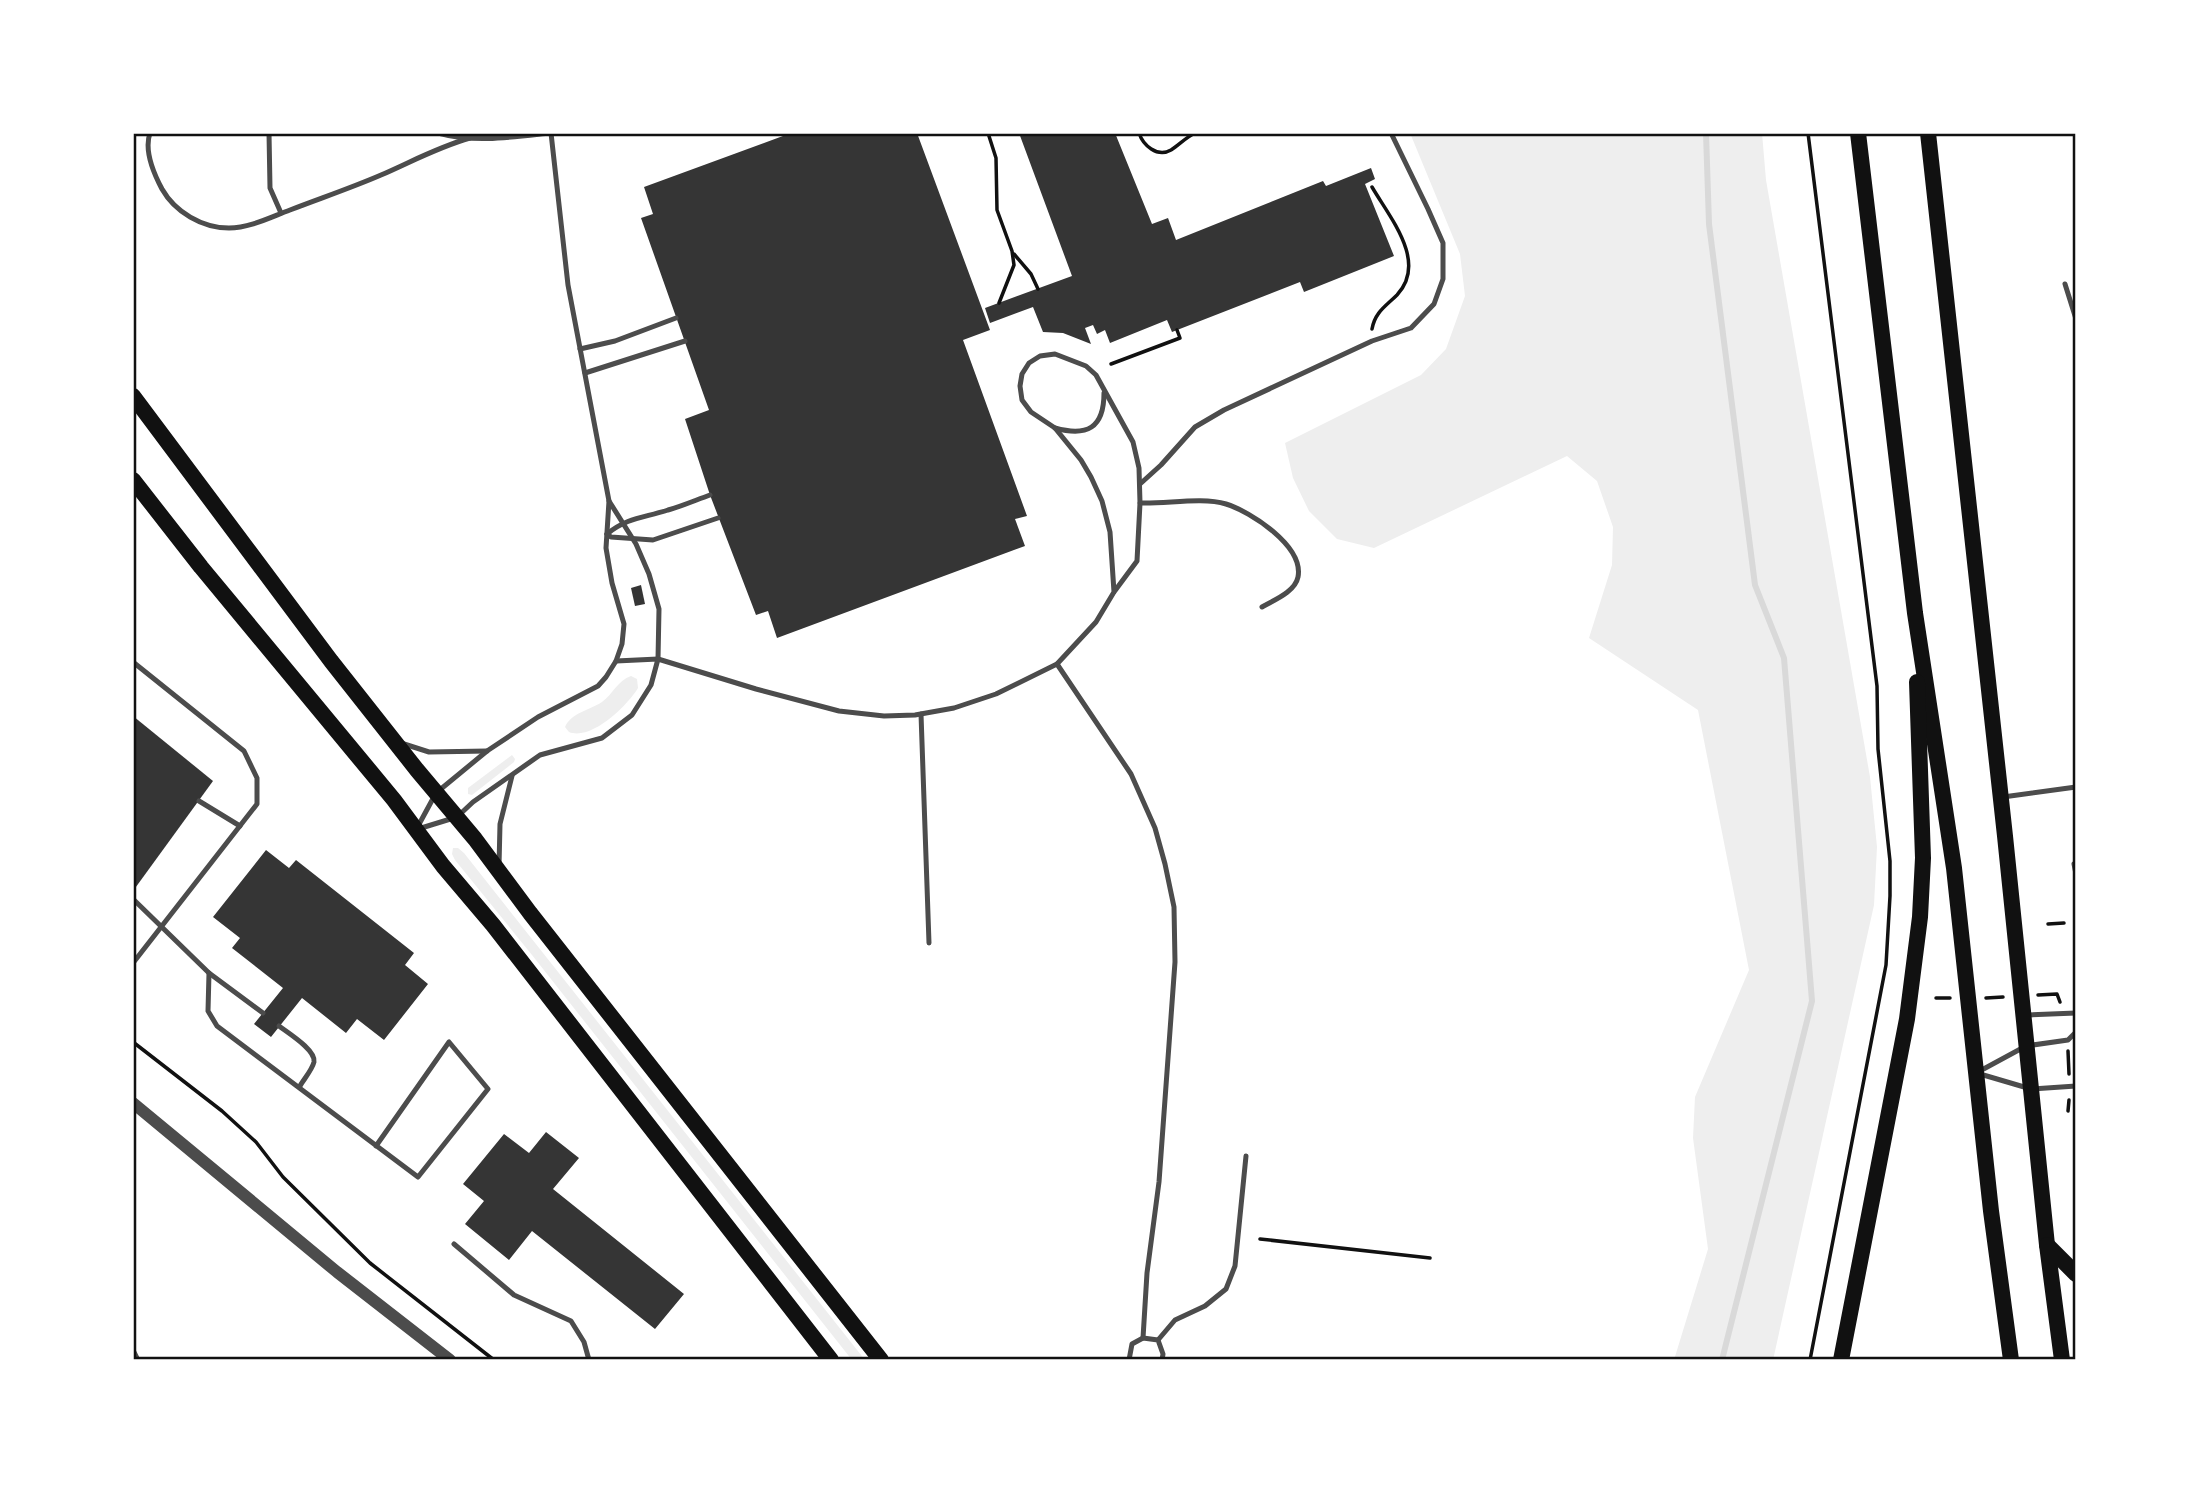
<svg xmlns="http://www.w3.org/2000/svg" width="2209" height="1493" font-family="'Open Sans',sans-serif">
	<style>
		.green { fill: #eee }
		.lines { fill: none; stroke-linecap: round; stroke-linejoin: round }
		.stream { stroke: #d9d9d9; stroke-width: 6 }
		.building { fill: #353535 }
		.path { stroke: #111; stroke-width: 3.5 }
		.service { stroke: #4c4c4c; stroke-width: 5 }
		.tertiary { stroke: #4c4c4c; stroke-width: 12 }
		.trunk { stroke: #111; stroke-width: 16 }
		.neatline { fill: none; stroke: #111; stroke-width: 2.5 }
	</style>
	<rect width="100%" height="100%" fill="#fff"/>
	<g class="green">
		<path d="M1410 133H1762L1766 180 1870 777 1877 847 1874 905 1773 1360H1674L1708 1249 1693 1138 1695 1097 1749 970 1698 710 1589 638 1612 565 1613 527 1597 481 1567 456 1374 548 1337 539 1309 511 1293 478 1285 443 1421 375 1446 349 1465 296 1460 254Z"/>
		<path d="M631 676 637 679 638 688C627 706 591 741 569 732L565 727C571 713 590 710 602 702 613 694 618 680 631 676Z"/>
		<path d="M512 755 515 759 514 762 472 795 468 794V788Z"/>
		<path d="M453 848H458L464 853 865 1360H852L532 955 455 860 452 854Z"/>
	</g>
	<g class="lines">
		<path class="stream" d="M1706 133 1709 224 1755 585 1784 658 1812 1001 1722 1360"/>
	</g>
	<g class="building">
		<path d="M791 133H917L990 330 963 340 1027 516 1015 519 1025 546 777 638 768 611 756 615 710 495 685 419 709 410 641 218 653 214 644 187Z"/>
		<path d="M1019 133H1115L1152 224 1168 218 1176 240 1323 181 1326 186 1371 168 1375 179 1365 184 1394 256 1304 292 1300 282 1172 332 1167 320 1110 343 1105 330 1097 334 1093 325 1085 328 1091 344 1063 333 1043 332 1033 307 990 323 985 308 1072 276Z"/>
		<path d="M641 585 645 604 635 606 631 588Z"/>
		<path d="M133 716 213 781 133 891Z"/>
		<path d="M266 850 289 868 296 860 414 953 405 965 428 984 384 1040 357 1019 346 1033 302 998 271 1037 254 1024 283 988 232 948 240 938 213 917Z"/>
		<path d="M546 1132 579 1158 553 1189 684 1294 655 1329 532 1231 509 1260 465 1224 484 1201 463 1184 504 1134 529 1153Z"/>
	</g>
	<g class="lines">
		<g class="path">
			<path d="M988 133 996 158 997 210 1012 251 1014 265 999 303"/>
			<path d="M1139 133C1143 145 1157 158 1171 150 1179 145 1185 138 1195 133"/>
			<path d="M1808 133 1877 686 1878 749 1890 861V896L1886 965 1810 1360"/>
			<path d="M1014 254 1031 274 1038 289"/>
			<path d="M1372 329C1375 312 1386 306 1397 295 1428 262 1390 218 1372 187"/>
			<path d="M1111 364 1180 338 1177 330"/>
			<path d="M2048 924 2064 923"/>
			<path d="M2038 995 2057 994 2060 1002"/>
			<path d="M1936 998H1950"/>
			<path d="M1986 998 2003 997"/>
			<path d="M133 1042 222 1111 256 1142 283 1177 370 1263 494 1360"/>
			<path d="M2068 1051 2069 1074"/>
			<path d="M2068 1111 2069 1100"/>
			<path d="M1260 1239 1430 1258"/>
		</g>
		<g class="service">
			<path d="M150 133C144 150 154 174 162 189 175 212 202 228 229 228 250 228 271 217 290 210 321 198 351 188 381 175 411 162 438 147 470 138"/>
			<path d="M269 133 270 188 281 213"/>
			<path d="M438 133C474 143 513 137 550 133"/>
			<path d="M2065 284 2076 319"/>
			<path d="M580 349 615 341 676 318"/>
			<path d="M585 373 685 341"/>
			<path d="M1055 428C1087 437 1104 428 1104 393"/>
			<path d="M1140 484 1161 465 1195 427 1224 410 1372 341 1411 328 1434 304 1443 279V243L1428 209 1391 133"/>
			<path d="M1140 503C1167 504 1202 497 1226 504 1251 512 1304 546 1298 577 1295 592 1274 600 1262 607"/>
			<path d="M607 534 611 537 653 540 718 518"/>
			<path d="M607 534C628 517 644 518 668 510 682 506 696 500 710 495"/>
			<path d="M616 661 658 659 756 689 839 711 884 716 915 715 954 708 996 694 1057 664 1096 622 1114 592 1137 561 1140 503 1139 468 1133 442 1096 375 1086 366 1055 354 1040 356 1029 363 1022 374 1020 386 1022 400 1031 412 1055 428 1081 460 1091 477 1102 501 1110 532 1114 592"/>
			<path d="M133 662 244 751 257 778V804L133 963"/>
			<path d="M1057 664 1131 774 1155 828 1165 864 1174 907 1175 962 1159 1182 1147 1273 1143 1338"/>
			<path d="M921 714 929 943"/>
			<path d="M401 743 429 752 487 751"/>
			<path d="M2003 797 2076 787"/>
			<path d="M199 801 240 826"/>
			<path d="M417 828 436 793 487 751 538 717 598 686 606 677 616 661 622 644 624 624 612 583 606 548 609 501 568 285 551 133"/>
			<path d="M418 829 457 817 473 802 540 755 602 738 632 715 651 685 658 659 659 609 649 574 636 544 609 501"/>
			<path d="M2074 864 2076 874"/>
			<path d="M499 866 500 824 512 776"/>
			<path d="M133 899 209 973 208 1011 217 1026 418 1177 488 1089 449 1042 376 1146"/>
			<path d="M209 973 263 1013"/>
			<path d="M2027 1015 2076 1013"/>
			<path d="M279 1026C288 1033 316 1050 314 1062 312 1070 304 1079 300 1086"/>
			<path d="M1978 1072 2026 1046 2068 1040 2076 1032"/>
			<path d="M1980 1074 2031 1089 2076 1086"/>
			<path d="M454 1244 514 1295 571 1321 584 1342 589 1360"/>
			<path d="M1158 1340 1175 1320 1205 1306 1226 1289 1235 1266 1246 1156"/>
			<path d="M133 1350 138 1360"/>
			<path d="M1129 1360 1132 1344 1143 1338 1158 1340 1163 1354 1162 1360"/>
		</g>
		<path class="tertiary" d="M133 1103 337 1272 450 1360"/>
		<g class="trunk">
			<path d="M1858 133 1915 613 1954 868 1991 1211 2011 1360"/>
			<path d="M1928 133 2005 836 2047 1245 2062 1360"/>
			<path d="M133 396 331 661 417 770 475 839 530 913 881 1360"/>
			<path d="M133 480 201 567 394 800 443 866 493 925 831 1360"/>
			<path d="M2047 1245 2076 1274"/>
			<path d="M1841 1360 1907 1019 1920 917 1923 858 1917 682"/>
		</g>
	</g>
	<rect width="2209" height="1493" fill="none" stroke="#ffffff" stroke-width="270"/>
	<rect x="135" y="135" width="1939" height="1223" class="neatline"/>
</svg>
